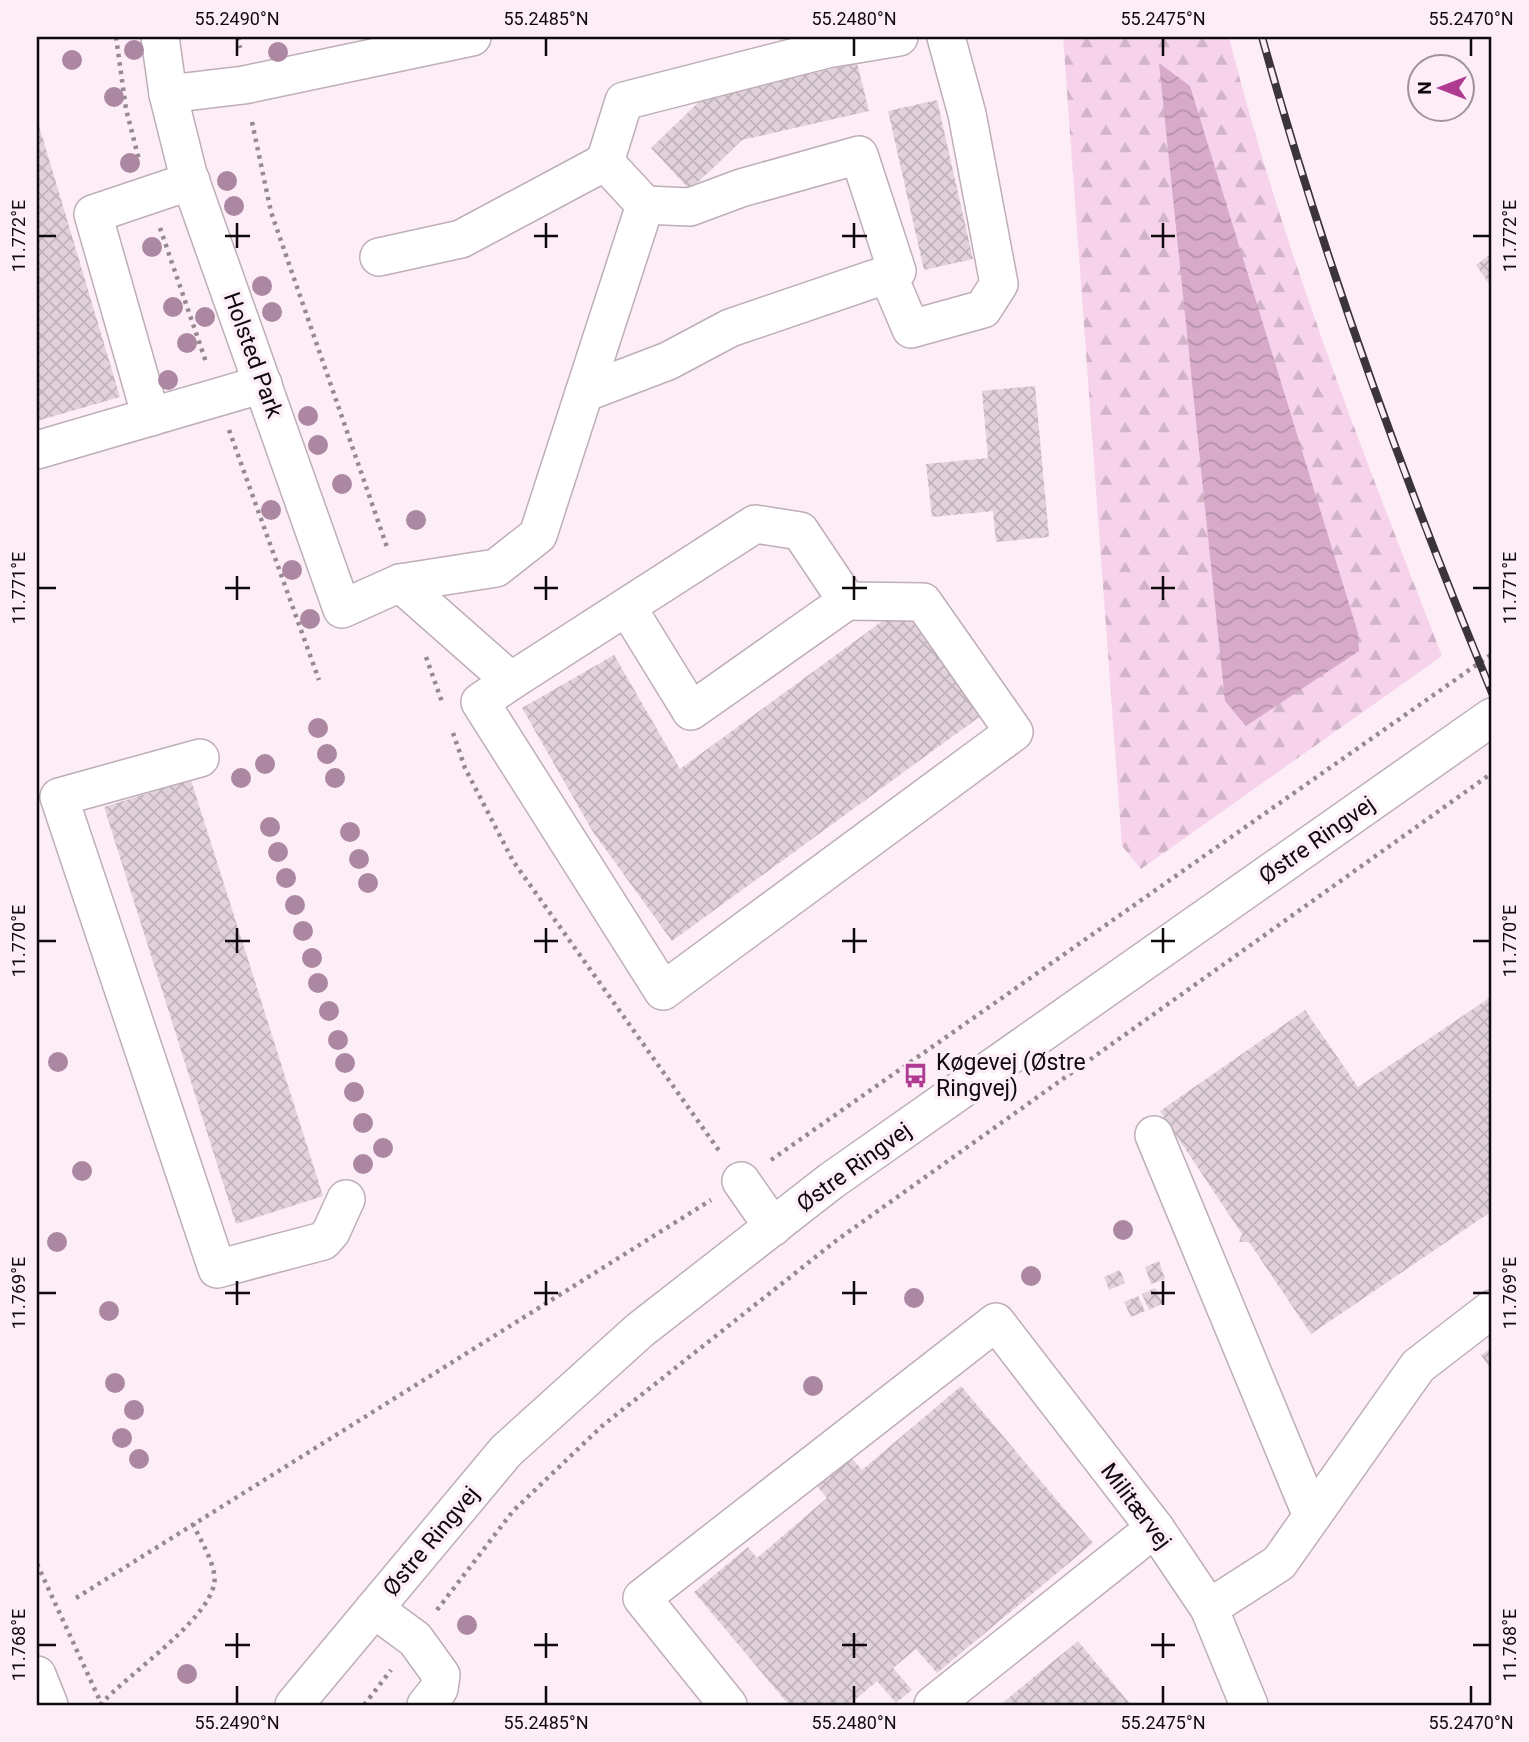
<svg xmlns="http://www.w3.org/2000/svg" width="1529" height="1742" font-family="Roboto,sans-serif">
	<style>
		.forest { fill: url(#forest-firs) }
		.water { fill: url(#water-waves) }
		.building { fill: url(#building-cross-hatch) }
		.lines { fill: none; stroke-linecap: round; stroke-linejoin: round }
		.minor-casing { stroke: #beaeb8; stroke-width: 40 }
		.path { stroke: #958a91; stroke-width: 4.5; stroke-dasharray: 3.5 5; stroke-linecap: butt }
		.minor { stroke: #fff; stroke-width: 37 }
		.rail-casing { stroke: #3b3438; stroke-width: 8 }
		.rail { stroke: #fdedf7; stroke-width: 5; stroke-dasharray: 16; stroke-linecap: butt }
		.tree { fill: #ac87a1 }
		.ticks { fill: none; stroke: #0f0a0d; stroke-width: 2.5 }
		.labels { text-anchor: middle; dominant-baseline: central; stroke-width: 7; stroke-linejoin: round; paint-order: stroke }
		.street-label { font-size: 23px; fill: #0f0a0d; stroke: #fdedf7 }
		.poi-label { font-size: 23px; fill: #0f0a0d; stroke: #fdedf7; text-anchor: start }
		.neatline { fill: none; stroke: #0f0a0d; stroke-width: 2.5 }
		.ticks-label { font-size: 18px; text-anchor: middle; fill: #0f0a0d }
	</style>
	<defs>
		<pattern id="forest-firs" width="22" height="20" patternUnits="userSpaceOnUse" patternTransform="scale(1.75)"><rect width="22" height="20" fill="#f6d3ea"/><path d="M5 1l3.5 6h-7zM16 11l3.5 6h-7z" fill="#d2b4c8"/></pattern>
		<pattern id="water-waves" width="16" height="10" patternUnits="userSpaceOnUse" patternTransform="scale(1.75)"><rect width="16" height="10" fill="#d6aac8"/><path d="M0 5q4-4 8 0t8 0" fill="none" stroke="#b691ab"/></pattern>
		<pattern id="building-cross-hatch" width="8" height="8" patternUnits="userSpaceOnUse" patternTransform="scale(1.75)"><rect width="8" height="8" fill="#e1d1db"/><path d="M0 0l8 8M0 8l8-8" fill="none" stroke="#c0b2bb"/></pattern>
	</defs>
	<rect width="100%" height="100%" fill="#fdedf7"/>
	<path class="forest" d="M1063 37H1229C1282 249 1363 452 1442 656L1141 869 1122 846Z"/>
	<path class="water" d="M1159 63 1190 86 1358 633 1359 651 1246 726 1225 701Z"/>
	<g class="building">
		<path d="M857 63 869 111 742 140 690 190 651 148 703 98Z"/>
		<path d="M937 100 973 259 924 270 888 111Z"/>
		<path d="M37 119 120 397 37 421Z"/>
		<path d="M1492 253V288L1476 265Z"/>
		<path d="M1035 386 1049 537 996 542 993 511 932 517 926 464 988 458 982 391Z"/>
		<path d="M903 606 982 715 672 941 593 832 522 708 614 655 680 769Z"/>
		<path d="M191 780 323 1196 236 1224 104 807Z"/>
		<path d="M1492 996V1211L1311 1334 1249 1242H1239L1242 1234 1160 1111 1305 1010 1358 1087Z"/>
		<path d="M1159 1261 1165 1279 1151 1284 1145 1267Z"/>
		<path d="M1120 1270 1125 1283 1109 1290 1104 1277Z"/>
		<path d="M1155 1288 1163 1303 1149 1310 1142 1294Z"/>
		<path d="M1138 1296 1145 1311 1131 1317 1124 1302Z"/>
		<path d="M1489 1350 1492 1365 1489 1367 1481 1355Z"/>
		<path d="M961 1386 1093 1543 937 1673 916 1649 893 1668 912 1690 896 1703 877 1681 849 1705H789L694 1592 748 1547 757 1558 827 1498 817 1486 851 1457 862 1470Z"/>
		<path d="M1078 1641 1131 1705H1000Z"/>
	</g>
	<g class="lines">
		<defs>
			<g id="minor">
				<path d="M160 37 168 94 188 174 342 609 400 583 496 568 538 535 645 205 605 162 461 239 379 257"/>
				<path d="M168 94 244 85 472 37"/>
				<path d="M605 162 624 101 827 49 899 37"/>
				<path d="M888 275 911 329 983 309 999 284 967 114 946 37"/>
				<path d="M584 393 668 361 730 328 897 271 859 155 741 188 690 207 645 205"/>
				<path d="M151 417 93 214 191 181"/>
				<path d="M37 450 263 384"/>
				<path d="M400 583 511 681 755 524 800 531 847 601 691 711 627 607"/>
				<path d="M511 681 480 702 663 991 1014 732 923 602 847 601"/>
				<path d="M200 758 59 797 217 1269 323 1241 331 1232 346 1199"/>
				<path d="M1154 1135 1312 1516"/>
				<path d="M741 1181 773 1227"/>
				<path d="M1209 1608 1279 1563 1418 1366 1492 1309"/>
				<path d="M374 1609 415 1639 441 1675 439 1689 426 1705"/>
				<path d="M37 1675 49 1705"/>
				<path d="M294 1705 506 1451 640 1330 831 1181 1492 717"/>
				<path d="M728 1705 642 1598 996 1322 1155 1528 1209 1608 1249 1705"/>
				<path d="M933 1705 1155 1528"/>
			</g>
		</defs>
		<use href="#minor" class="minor-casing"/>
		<g class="path">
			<path d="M116 37 126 109 139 160"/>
			<path d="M238 37 240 48"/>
			<path d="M252 122 271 212 388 550"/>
			<path d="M160 228 206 362"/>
			<path d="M229 430 319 680"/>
			<path d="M426 657 442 702"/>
			<path d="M453 733 465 768 513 861 720 1152"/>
			<path d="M771 1160 1492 654"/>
			<path d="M37 1564 102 1705"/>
			<path d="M76 1598 711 1200"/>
			<path d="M437 1610 513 1511 602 1426 837 1240 1492 773"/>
			<path d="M100 1705C128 1674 205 1623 214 1585 218 1567 200 1540 193 1524"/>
			<path d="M364 1705 391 1670"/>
		</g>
		<use href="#minor" class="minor"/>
		<defs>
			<path id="rail" d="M1262 37C1324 261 1403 478 1492 693"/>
		</defs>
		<use href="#rail" class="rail-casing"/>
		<use href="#rail" class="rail"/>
	</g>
	<g class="tree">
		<circle cx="134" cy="50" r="10"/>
		<circle cx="278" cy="52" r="10"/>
		<circle cx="72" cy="60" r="10"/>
		<circle cx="114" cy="97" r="10"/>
		<circle cx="130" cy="163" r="10"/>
		<circle cx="227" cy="181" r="10"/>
		<circle cx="234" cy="206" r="10"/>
		<circle cx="152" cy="247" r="10"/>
		<circle cx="262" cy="286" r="10"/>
		<circle cx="173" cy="307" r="10"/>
		<circle cx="272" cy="312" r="10"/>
		<circle cx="205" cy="317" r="10"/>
		<circle cx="187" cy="343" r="10"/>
		<circle cx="168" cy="380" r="10"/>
		<circle cx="308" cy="416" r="10"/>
		<circle cx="318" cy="445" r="10"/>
		<circle cx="342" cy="484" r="10"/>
		<circle cx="271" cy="510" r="10"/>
		<circle cx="416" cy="520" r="10"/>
		<circle cx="292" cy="570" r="10"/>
		<circle cx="310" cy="619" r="10"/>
		<circle cx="318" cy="728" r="10"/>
		<circle cx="327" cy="754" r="10"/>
		<circle cx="265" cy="764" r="10"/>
		<circle cx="241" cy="778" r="10"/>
		<circle cx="335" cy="778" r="10"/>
		<circle cx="270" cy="827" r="10"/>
		<circle cx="350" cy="832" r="10"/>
		<circle cx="278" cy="852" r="10"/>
		<circle cx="359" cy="859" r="10"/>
		<circle cx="286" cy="878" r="10"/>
		<circle cx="368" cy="883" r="10"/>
		<circle cx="295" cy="905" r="10"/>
		<circle cx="303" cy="931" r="10"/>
		<circle cx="312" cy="958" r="10"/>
		<circle cx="318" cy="983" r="10"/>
		<circle cx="329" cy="1011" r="10"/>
		<circle cx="338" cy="1040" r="10"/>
		<circle cx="58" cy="1062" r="10"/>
		<circle cx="345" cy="1063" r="10"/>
		<circle cx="354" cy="1092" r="10"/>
		<circle cx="363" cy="1123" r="10"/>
		<circle cx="383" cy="1148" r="10"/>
		<circle cx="363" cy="1164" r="10"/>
		<circle cx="82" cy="1171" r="10"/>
		<circle cx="1123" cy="1230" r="10"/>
		<circle cx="57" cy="1242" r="10"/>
		<circle cx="1031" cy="1276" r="10"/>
		<circle cx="914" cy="1298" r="10"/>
		<circle cx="109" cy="1311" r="10"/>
		<circle cx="115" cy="1383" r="10"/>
		<circle cx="813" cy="1386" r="10"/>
		<circle cx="134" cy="1410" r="10"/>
		<circle cx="122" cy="1438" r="10"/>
		<circle cx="139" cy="1459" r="10"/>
		<circle cx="467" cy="1625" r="10"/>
		<circle cx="187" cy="1674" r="10"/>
	</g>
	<path class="ticks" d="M237 38V56M546 38V56M854 38V56M1163 38V56M1471 38V56M237 223V248M546 223V248M854 223V248M1163 223V248M38 236H56M225 236H250M534 236H558M842 236H867M1151 236H1175M1473 236H1490M237 576V600M546 576V600M854 576V600M1163 576V600M38 588H56M225 588H250M534 588H558M842 588H867M1151 588H1175M1473 588H1490M237 928V953M546 928V953M854 928V953M1163 928V953M38 941H56M225 941H250M534 941H558M842 941H867M1151 941H1175M1473 941H1490M237 1281V1305M546 1281V1305M854 1281V1305M1163 1281V1305M38 1293H56M225 1293H250M534 1293H558M842 1293H867M1151 1293H1175M1473 1293H1490M237 1633V1658M546 1633V1658M854 1633V1658M1163 1633V1658M38 1645H56M225 1645H250M534 1645H558M842 1645H867M1151 1645H1175M1473 1645H1490M237 1686V1704M546 1686V1704M854 1686V1704M1163 1686V1704M1471 1686V1704"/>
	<defs>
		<symbol id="bus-bare" viewBox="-9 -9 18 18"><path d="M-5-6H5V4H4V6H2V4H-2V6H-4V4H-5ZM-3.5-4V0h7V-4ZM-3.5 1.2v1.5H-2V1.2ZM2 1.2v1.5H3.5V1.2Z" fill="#af3a92" stroke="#fdedf7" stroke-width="2.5" paint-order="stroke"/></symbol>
	</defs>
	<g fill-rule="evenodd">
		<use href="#bus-bare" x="898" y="1058" width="35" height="35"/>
	</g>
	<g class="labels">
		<g class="street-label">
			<text transform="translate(253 355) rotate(70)">Holsted Park</text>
			<text transform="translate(1317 840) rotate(-35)">Østre Ringvej</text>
			<text transform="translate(854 1167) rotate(-36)">Østre Ringvej</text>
			<text transform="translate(1136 1506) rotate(53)">Militærvej</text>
			<text transform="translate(431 1541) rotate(-50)">Østre Ringvej</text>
		</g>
		<g class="poi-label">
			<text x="936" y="1062">Køgevej (Østre<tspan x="936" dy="26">Ringvej)</tspan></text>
		</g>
	</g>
	<rect width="1529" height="1742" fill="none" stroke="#fdedf7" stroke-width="77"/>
	<g transform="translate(1441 88) rotate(270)"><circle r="33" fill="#fdedf7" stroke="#9e9299" stroke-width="2"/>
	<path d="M0-5L12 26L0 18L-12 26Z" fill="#af3a92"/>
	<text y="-10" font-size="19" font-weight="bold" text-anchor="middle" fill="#0f0a0d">N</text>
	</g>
	<rect x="38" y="38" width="1452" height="1666" class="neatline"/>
	<g class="ticks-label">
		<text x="237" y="25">55.2490°N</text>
		<text x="546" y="25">55.2485°N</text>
		<text x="854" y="25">55.2480°N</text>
		<text x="1163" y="25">55.2475°N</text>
		<text x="1471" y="25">55.2470°N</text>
		<text transform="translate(1510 236) rotate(-90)" y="6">11.772°E</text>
		<text transform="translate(19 236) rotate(-90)" y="6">11.772°E</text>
		<text transform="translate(1510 588) rotate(-90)" y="6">11.771°E</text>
		<text transform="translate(19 588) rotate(-90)" y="6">11.771°E</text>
		<text transform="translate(1510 941) rotate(-90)" y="6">11.770°E</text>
		<text transform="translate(19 941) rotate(-90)" y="6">11.770°E</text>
		<text transform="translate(1510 1293) rotate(-90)" y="6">11.769°E</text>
		<text transform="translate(19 1293) rotate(-90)" y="6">11.769°E</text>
		<text transform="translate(1510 1645) rotate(-90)" y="6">11.768°E</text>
		<text transform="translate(19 1645) rotate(-90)" y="6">11.768°E</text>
		<text x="237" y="1729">55.2490°N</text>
		<text x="546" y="1729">55.2485°N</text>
		<text x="854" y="1729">55.2480°N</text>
		<text x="1163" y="1729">55.2475°N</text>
		<text x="1471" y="1729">55.2470°N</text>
	</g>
</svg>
